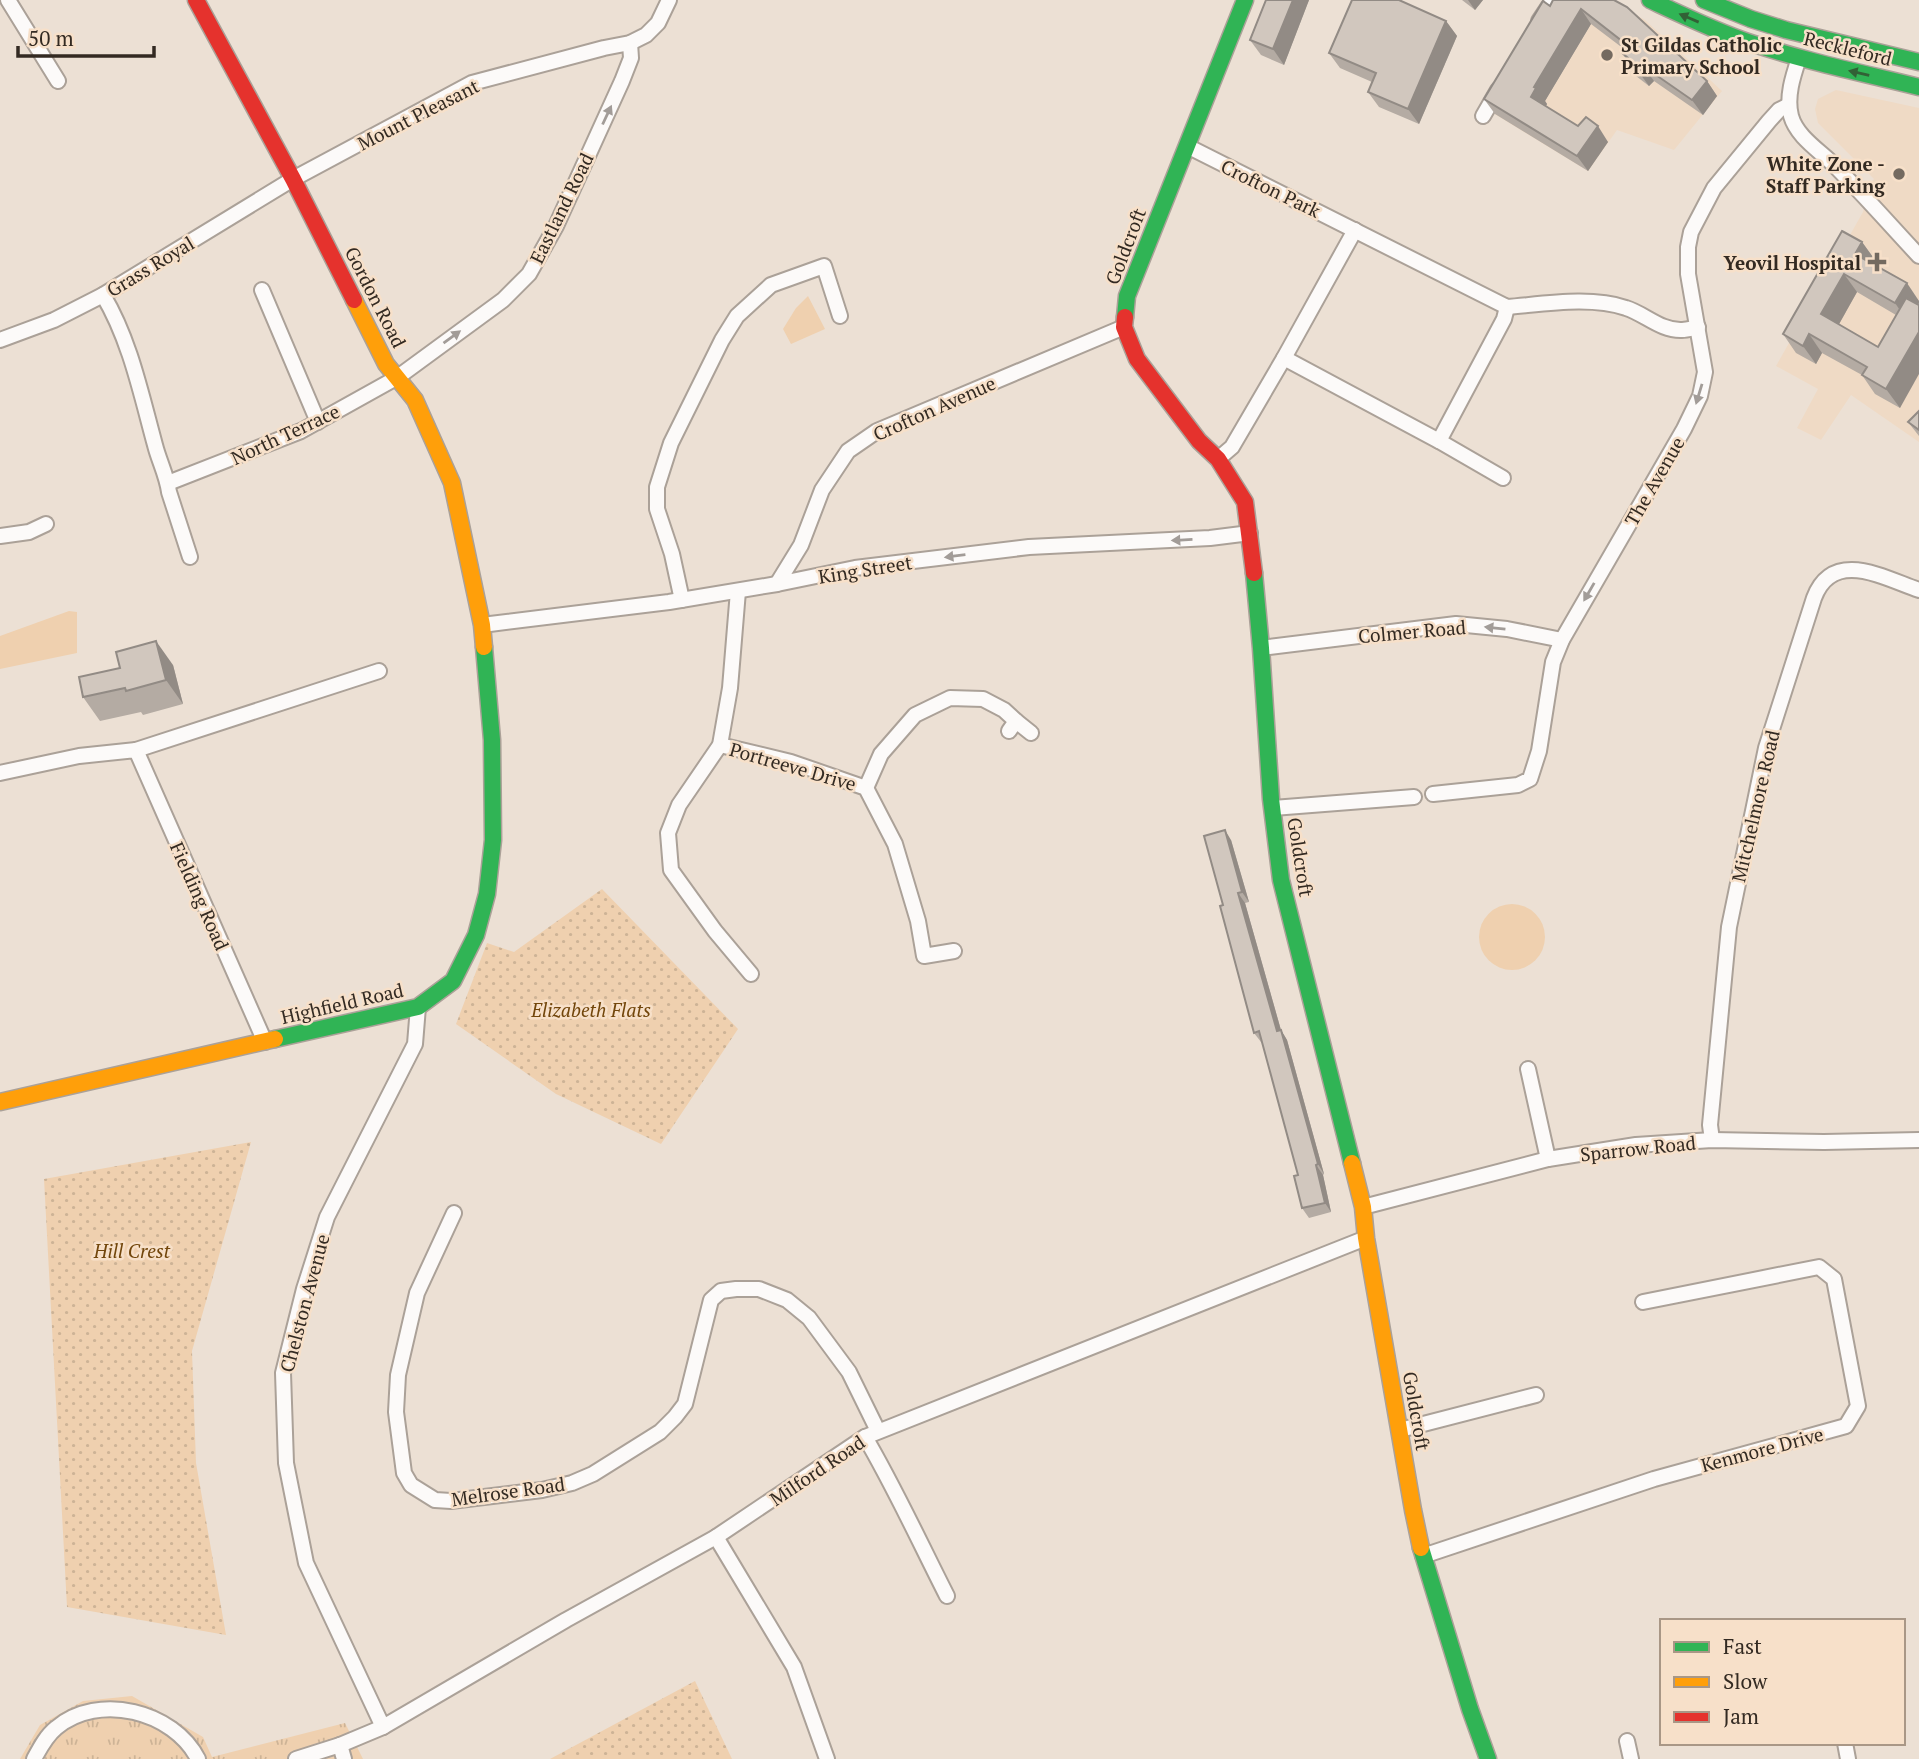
<svg xmlns="http://www.w3.org/2000/svg" width="1919" height="1759" font-family="'PT Serif',serif">
	<style>
		.built { fill: #efdac5 }
		.grass { fill: url(#grass-tufts) }
		.park { fill: #efd0af }
		.garden { fill: url(#garden-dots) }
		.lines { fill: none; stroke-linecap: round; stroke-linejoin: round }
		.street-casing { stroke: #aba198; stroke-width: 18 }
		.fast-casing { stroke: #aba198; stroke-width: 19 }
		.slow-casing { stroke: #aba198; stroke-width: 19 }
		.jam-casing { stroke: #aba198; stroke-width: 19 }
		.street { stroke: #fcfaf9; stroke-width: 14 }
		.fast { stroke: #30b455; stroke-width: 16 }
		.slow { stroke: #ff9f0a; stroke-width: 16 }
		.jam { stroke: #e5322d; stroke-width: 16 }
		.wall { fill: #b4aba3; fill-rule: evenodd }
		.shaded-wall { fill: #928b85 }
		.building { fill: #d1c7be; stroke: #928b85; stroke-width: 2 }
		.oneway { fill: #326136 }
		.oneway2 { fill: #a29c98 }
		.poi-dot { fill: #746a60; stroke: #f7e0c9; stroke-width: 2.5 }
		.labels { text-anchor: middle; dominant-baseline: central; stroke-width: 5; stroke-linejoin: round; paint-order: stroke }
		.poi-label { font-size: 19px; font-weight: bold; fill: #332a22; stroke: #f7e0c9; text-anchor: end }
		.street-label { font-size: 19px; fill: #332a22; stroke: #f7e0c9 }
		.park-label { font-size: 19px; font-style: italic; fill: #72460b; stroke: #f7e0c9 }
	</style>
	<defs>
		<pattern id="grass-tufts" width="24" height="20" patternUnits="userSpaceOnUse" patternTransform="scale(1.75)"><rect width="24" height="20" fill="#efd0af"/><path d="M3 7l-1-3M5 7V3M7 7l1-3M15 17l-1-3M17 17v-4M19 17l1-3" fill="none" stroke="#cdb396"/></pattern>
		<pattern id="garden-dots" width="8" height="8" patternUnits="userSpaceOnUse" patternTransform="scale(1.75)"><rect width="8" height="8" fill="#efd0af"/><path d="M2 2h.1M6 6h.1" fill="none" stroke="#cdb396" stroke-width="1.8" stroke-linecap="round"/></pattern>
	</defs>
	<rect width="100%" height="100%" fill="#ece0d4"/>
	<g class="built">
		<path d="M1564 0H1610L1645 20 1722 91 1674 150 1617 130 1588 171 1493 113Z"/>
		<path d="M1836 90 1919 108V442L1851 395 1821 440 1797 428 1818 389 1776 366 1863 212 1870 183 1874 179 1818 123 1815 109 1818 99Z"/>
	</g>
	<path class="grass" d="M132 1696 203 1737 212 1757 345 1723 363 1759H20L40 1725 83 1701Z"/>
	<g class="park">
		<path d="M808 296 825 329 791 344 783 329 796 308Z"/>
		<path d="M69 611 77 612V653L0 669V636Z"/>
		<circle cx="1512" cy="937" r="33"/>
	</g>
	<g class="garden">
		<path d="M602 889 738 1029 661 1144 556 1094 456 1024 487 943 514 952Z"/>
		<path d="M251 1142 192 1351 196 1463 226 1635 67 1607 44 1179Z"/>
		<path d="M695 1681 732 1759H550Z"/>
	</g>
	<g class="lines">
		<defs>
			<g id="street">
				<path d="M8 0 58 81"/>
				<path d="M1539 21 1553 0"/>
				<path d="M1799 58C1793 76 1786 97 1791 116 1797 137 1819 150 1834 165 1863 194 1891 226 1919 256"/>
				<path d="M1483 116 1498 90"/>
				<path d="M1187 146 1507 307C1544 304 1591 296 1626 308 1645 314 1661 331 1682 330 1687 330 1693 328 1698 327"/>
				<path d="M262 290 318 422"/>
				<path d="M103 295C130 340 141 394 155 445 159 461 167 476 169 492L190 557"/>
				<path d="M0 340 54 320 103 295 293 179 472 83 604 48 630 43 646 35 658 23 669 0"/>
				<path d="M1284 358 1355 230"/>
				<path d="M1218 459 1232 447 1284 358 1439 441"/>
				<path d="M1503 478 1439 441 1504 319 1507 307"/>
				<path d="M168 483 301 431 398 377 503 300 529 274 556 226 622 81 631 58 630 43"/>
				<path d="M0 536 29 532 46 524"/>
				<path d="M777 584 801 545 822 490 848 451 877 431 1124 327"/>
				<path d="M738 591 730 688 720 745 679 805 668 833 671 870 715 931 751 974"/>
				<path d="M682 600 672 554 657 509V487L671 443 722 340 737 316 771 285 824 266 840 316"/>
				<path d="M482 625 669 602 777 584 855 568 1029 547 1210 538 1250 533"/>
				<path d="M1261 648 1456 624 1507 629 1562 640"/>
				<path d="M1016 721 1031 733"/>
				<path d="M720 745 791 762 866 788 895 844 918 921 924 956 954 951"/>
				<path d="M136 750 379 671"/>
				<path d="M0 773 79 756 136 750 265 1042"/>
				<path d="M866 788 881 754 915 715 950 698 983 699 1004 710 1016 721 1009 731"/>
				<path d="M1433 794 1518 785 1530 779 1539 751 1553 662 1562 640 1684 429 1700 396 1705 372 1688 274V247L1691 232 1714 188 1769 121 1779 110 1789 105"/>
				<path d="M1273 808 1414 797"/>
				<path d="M1528 1069 1548 1159"/>
				<path d="M1712 1140 1710 1125 1729 927 1766 748 1814 598C1833 548 1884 578 1919 590"/>
				<path d="M1363 1207 1548 1159 1636 1145 1712 1140 1824 1142 1919 1140"/>
				<path d="M454 1213 417 1293 398 1375 396 1412 404 1473 411 1485 435 1500 451 1501 542 1490 572 1483 593 1474 660 1432 675 1417 685 1404 711 1300 721 1291 736 1289H759L787 1300 809 1318 849 1372 878 1431"/>
				<path d="M1400 1430 1536 1395"/>
				<path d="M865 1437C895 1488 920 1543 947 1596"/>
				<path d="M716 1537 794 1667 827 1759"/>
				<path d="M1423 1556 1654 1479 1846 1426 1858 1406 1834 1279 1819 1267 1643 1302"/>
				<path d="M383 1727 306 1563 286 1463 283 1373 304 1289 327 1217 415 1044 418 1007"/>
				<path d="M1627 1741 1631 1759"/>
				<path d="M1845 1743 1848 1759"/>
				<path d="M340 1745 344 1759"/>
				<path d="M34 1759C40 1748 46 1736 56 1728 98 1692 174 1711 198 1759"/>
				<path d="M296 1759 340 1745 383 1727 566 1620 716 1537 865 1437 1366 1238"/>
			</g>
			<g id="fast">
				<path d="M1650 0C1682 15 1715 31 1748 42 1804 61 1862 73 1919 87"/>
				<path d="M1704 0 1751 19 1786 30 1919 62"/>
				<path d="M1125 317 1127 296 1245 0"/>
				<path d="M1254 573 1261 648 1271 799 1281 880 1352 1163"/>
				<path d="M275 1039 418 1007 453 981 476 935 487 894 493 840 492 740 484 647"/>
				<path d="M1421 1548 1470 1709 1488 1759"/>
			</g>
			<g id="slow">
				<path d="M354 300 386 364 415 400 452 483 482 625 484 647"/>
				<path d="M0 1102 275 1039"/>
				<path d="M1352 1163 1363 1207 1366 1238 1413 1510 1421 1548"/>
			</g>
			<g id="jam">
				<path d="M196 0 293 179 354 300"/>
				<path d="M1125 317 1124 327 1137 359 1199 441 1218 459 1245 502 1254 573"/>
			</g>
		</defs>
		<use href="#street" class="street-casing"/>
		<use href="#fast" class="fast-casing"/>
		<use href="#slow" class="slow-casing"/>
		<use href="#jam" class="jam-casing"/>
		<use href="#street" class="street"/>
		<use href="#fast" class="fast"/>
		<use href="#slow" class="slow"/>
		<use href="#jam" class="jam"/>
	</g>
	<g class="wall">
		<path d="M1266 0H1309L1284 65 1261 55 1250 40Z"/>
		<path d="M1462 0H1483L1475 10Z"/>
		<path d="M1614 0 1707 81 1717 96 1703 115 1654 81 1649 86 1636 76 1626 61 1627 60 1621 52 1624 49 1591 24 1545 101 1547 104 1546 106 1578 126 1608 142 1588 171 1495 114 1484 99 1550 6Z"/>
		<path d="M1446 21 1457 36 1419 124 1379 107 1368 92 1372 82 1340 68 1329 53Z"/>
		<path d="M1862 242 1875 260 1873 264 1919 301 1900 408 1875 394 1862 375 1822 353 1816 364 1796 353 1783 334ZM1857 292 1896 315 1878 347 1839 324Z"/>
		<path d="M1919 411V436L1908 422Z"/>
		<path d="M173 665 183 704 143 715 141 712 100 721 83 697Z"/>
		<path d="M1231 840 1249 902 1245 903 1281 1030 1287 1040 1324 1174 1323 1175 1331 1212 1309 1218 1302 1208 1298 1175 1262 1042H1261L1254 1033 1223 905Z"/>
	</g>
	<g class="shaded-wall">
		<path d="M1293 0H1309L1284 65 1273 49Z"/>
		<path d="M1468 0H1483L1475 10Z"/>
		<path d="M1581 9 1591 24 1545 101 1547 104 1542 113 1531 97 1534 87Z"/>
		<path d="M1446 21 1457 36 1419 124 1408 109Z"/>
		<path d="M1643 66 1654 81 1649 86 1638 71Z"/>
		<path d="M1707 81 1717 96 1703 115 1692 100Z"/>
		<path d="M1598 126 1608 142 1588 171 1577 156Z"/>
		<path d="M1862 242 1875 260 1868 273 1855 254Z"/>
		<path d="M1844 274 1857 292 1834 333 1821 314Z"/>
		<path d="M1907 283 1919 301V303L1908 322 1895 303Z"/>
		<path d="M1919 332V374L1900 408 1886 389Z"/>
		<path d="M1809 334 1822 353 1816 364 1803 346Z"/>
		<path d="M156 641 173 665 183 704 166 680Z"/>
		<path d="M1225 830 1231 840 1249 902 1242 892Z"/>
		<path d="M1238 893 1245 903 1284 1041 1277 1031Z"/>
		<path d="M1281 1030 1287 1040 1324 1174 1318 1164Z"/>
		<path d="M1316 1165 1323 1175 1331 1212 1325 1203Z"/>
	</g>
	<g class="building">
		<path d="M1266 0H1293L1273 49 1250 40Z"/>
		<path d="M1352 0H1399L1446 21 1408 109 1368 92 1376 73 1329 53Z"/>
		<path d="M1553 0H1614L1627 7 1707 81 1692 100 1643 66 1638 71 1626 61 1628 58 1621 52 1627 45 1581 9 1534 87 1536 88 1531 97 1578 126 1586 117 1598 126 1577 156 1484 99 1543 1 1550 6Z"/>
		<path d="M1842 231 1862 242 1855 254 1907 283 1895 303 1844 274 1821 314 1878 347 1906 298 1919 305V332L1886 389 1862 375 1867 367 1809 334 1803 346 1783 334Z"/>
		<path d="M1919 411V430L1908 422Z"/>
		<path d="M156 641 166 680 126 691 125 688 83 697 79 677 120 668 116 652Z"/>
		<path d="M1225 830 1242 892 1238 893 1277 1031 1281 1030 1318 1164 1316 1165 1325 1203 1302 1208 1294 1176 1298 1175 1259 1031 1254 1033 1220 906 1223 905 1204 836Z"/>
	</g>
	<defs><path id="oneway-solid" d="M-6-.8H1V-3.2L6.5 0L1 3.2V.8H-6Z" transform="scale(1.75)"/></defs>
	<g class="oneway">
		<use href="#oneway-solid" transform="translate(1689 18) rotate(-157)"/>
		<use href="#oneway-solid" transform="translate(1859 73) rotate(-167)"/>
	</g>
	<g class="oneway2">
		<use href="#oneway-solid" transform="translate(607 115) rotate(-65)"/>
		<use href="#oneway-solid" transform="translate(452 337) rotate(-36)"/>
		<use href="#oneway-solid" transform="translate(1699 394) rotate(107)"/>
		<use href="#oneway-solid" transform="translate(1182 540) rotate(177)"/>
		<use href="#oneway-solid" transform="translate(955 556) rotate(173)"/>
		<use href="#oneway-solid" transform="translate(1589 592) rotate(120)"/>
		<use href="#oneway-solid" transform="translate(1495 628) rotate(-174)"/>
	</g>
	<g class="poi-dot">
		<circle cx="1607" cy="55" r="7"/>
		<circle cx="1899" cy="174" r="7"/>
		<path d="M1873.5 251.5h7v7h7v7h-7v7h-7v-7h-7v-7h7z"/>
	</g>
	<g class="labels">
		<g class="poi-label">
			<text x="1621" y="44" text-anchor="start">St Gildas Catholic<tspan x="1621" dy="22">Primary School</tspan></text>
			<text x="1885" y="163">White Zone -<tspan x="1885" dy="22">Staff Parking</tspan></text>
			<text x="1861" y="262">Yeovil Hospital</text>
		</g>
		<g class="street-label">
			<text transform="translate(1848 48) rotate(14)">Reckleford</text>
			<text transform="translate(418 114) rotate(-27)">Mount Pleasant</text>
			<text transform="translate(1271 188) rotate(26)">Crofton Park</text>
			<text transform="translate(561 208) rotate(-64)">Eastland Road</text>
			<text transform="translate(1125 246) rotate(-69)">Goldcroft</text>
			<text transform="translate(150 266) rotate(-31)">Grass Royal</text>
			<text transform="translate(376 297) rotate(63)">Gordon Road</text>
			<text transform="translate(934 408) rotate(-24)">Crofton Avenue</text>
			<text transform="translate(285 434) rotate(-25)">North Terrace</text>
			<text transform="translate(1654 481) rotate(-60)">The Avenue</text>
			<text transform="translate(865 569) rotate(-9)">King Street</text>
			<text transform="translate(1412 631) rotate(-5)">Colmer Road</text>
			<text transform="translate(793 766) rotate(16)">Portreeve Drive</text>
			<text transform="translate(1755 806) rotate(-77)">Mitchelmore Road</text>
			<text transform="translate(1301 857) rotate(81)">Goldcroft</text>
			<text transform="translate(200 896) rotate(66)">Fielding Road</text>
			<text transform="translate(342 1003) rotate(-13)">Highfield Road</text>
			<text transform="translate(1638 1148) rotate(-6)">Sparrow Road</text>
			<text transform="translate(304 1303) rotate(-75)">Chelston Avenue</text>
			<text transform="translate(1417 1411) rotate(80)">Goldcroft</text>
			<text transform="translate(1762 1449) rotate(-15)">Kenmore Drive</text>
			<text transform="translate(817 1470) rotate(-34)">Milford Road</text>
			<text transform="translate(508 1491) rotate(-8)">Melrose Road</text>
		</g>
		<g class="park-label">
			<text x="591" y="1009">Elizabeth Flats</text>
			<text x="132" y="1250">Hill Crest</text>
		</g>
	</g>
	<rect x="1660" y="1619" width="245" height="126" fill="#f7e0c9" stroke="#a99786" stroke-width="2"/>
	<rect x="1674" y="1642" width="35" height="10" fill="#30b455" stroke="#a99786" stroke-width="2"/>
	<text x="1723" y="1654" font-size="21" fill="#332a22">Fast</text>
	<rect x="1674" y="1677" width="35" height="10" fill="#ff9f0a" stroke="#a99786" stroke-width="2"/>
	<text x="1723" y="1689" font-size="21" fill="#332a22">Slow</text>
	<rect x="1674" y="1712" width="35" height="10" fill="#e5322d" stroke="#a99786" stroke-width="2"/>
	<text x="1723" y="1724" font-size="21" fill="#332a22">Jam</text>
	<path d="M18 46v10h136v-10" fill="none" stroke="#332a22" stroke-width="3.5"/>
	<text x="28" y="46" font-size="21" fill="#332a22" stroke="#f7e0c9" stroke-width="5" paint-order="stroke">50 m</text>
</svg>
